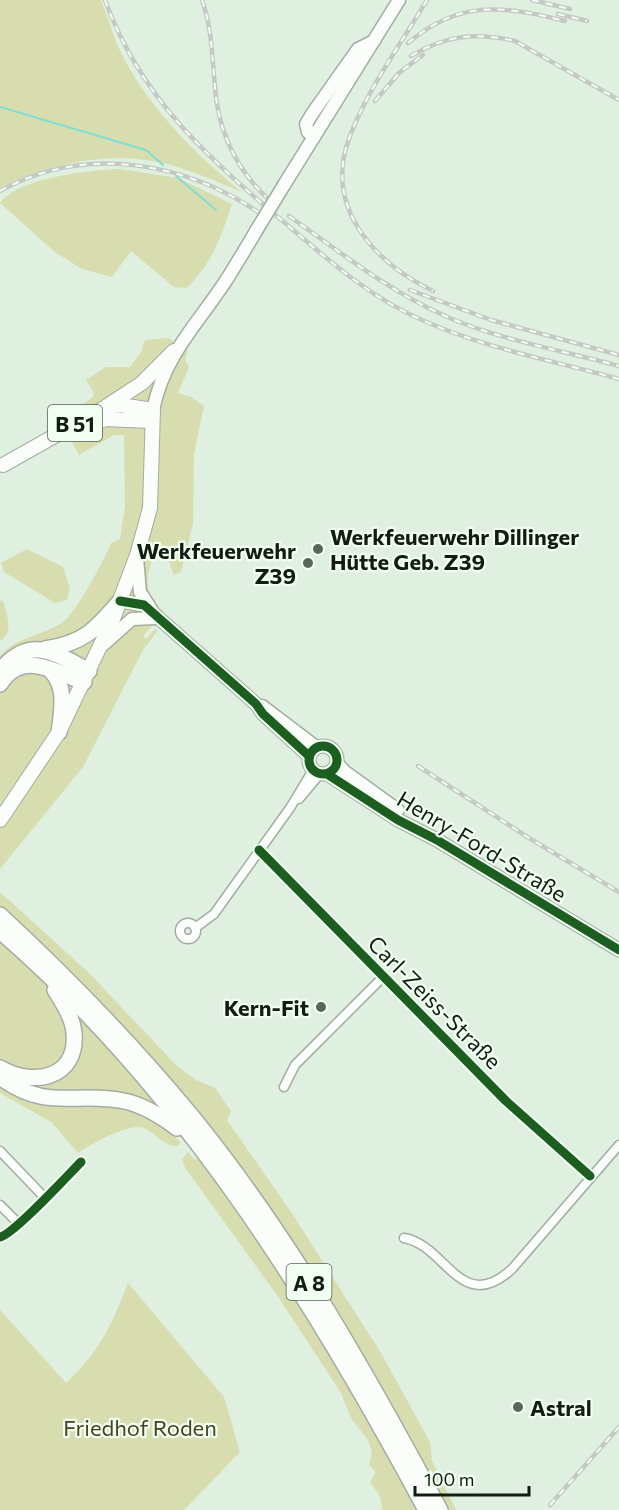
<svg xmlns="http://www.w3.org/2000/svg" width="619" height="1510" font-family="Commissioner,sans-serif">
	<style>
		.green { fill: #d8ddaf }
		.lines { fill: none; stroke-linecap: round; stroke-linejoin: round }
		.stream { stroke: #81ddd2; stroke-width: 2 }
		.street-casing { stroke: #a2aea2; stroke-width: 11 }
		.secondary-casing { stroke: #a2aea2; stroke-width: 15 }
		.primary-casing { stroke: #a2aea2; stroke-width: 16 }
		.highway-casing { stroke: #a2aea2; stroke-width: 18 }
		.street { stroke: #fafdfa; stroke-width: 8 }
		.secondary { stroke: #fafdfa; stroke-width: 12 }
		.primary { stroke: #fafdfa; stroke-width: 14 }
		.highway { stroke: #fafdfa; stroke-width: 15 }
		.rail-casing { stroke: #c5c9c5; stroke-width: 4.5 }
		.rail { stroke: #f1fef2; stroke-width: 2; stroke-dasharray: 7; stroke-linecap: butt }
		.secondary-bridge-casing { stroke: #a2aea2; stroke-width: 15; stroke-linecap: butt }
		.secondary-bridge { stroke: #fafdfa; stroke-width: 12 }
		.cycleway-casing { stroke: #f1fef2; stroke-width: 13 }
		.cycleway { stroke: #1b5e20; stroke-width: 9 }
		.poi-dot { fill: #5a665b; stroke: #f1fef2; stroke-width: 2 }
		.labels { text-anchor: middle; dominant-baseline: central; stroke-width: 4.5; stroke-linejoin: round; paint-order: stroke }
		.shield { fill: #f1fef2; stroke: #556056; stroke-width: 1.5 }
		.shield-label { font-size: 21px; font-weight: bold; fill: #121c13 }
		.poi-label { font-size: 22px; font-weight: bold; fill: #121c13; stroke: #f1fef2; text-anchor: start }
		.street-label { font-size: 22px; fill: #121c13; stroke: #f1fef2 }
		.park-label { font-size: 22px; fill: #46441e; stroke: #f1fef2 }
	</style>
	<rect width="100%" height="100%" fill="#dfefe0"/>
	<g class="green">
		<path d="M0 0H101C107 14 111 29 117 44 142 101 193 153 242 192 218 182 193 171 167 164 112 150 50 163 0 188Z"/>
		<path d="M120 169 178 178 232 204C221 237 212 263 187 288L174 287 131 251 112 277 82 269 55 252 0 203C17 178 91 170 120 169Z"/>
		<path d="M168 338 188 351 185 360 189 367 178 393 191 397 204 406 194 454 193 523 181 572 174 575 166 554 158 550 155 552C145 580 142 590 164 612L143 636 146 639 155 629 158 630 143 650 83 767 0 869V656C16 637 41 636 62 623 76 613 104 561 111 543L120 539 125 506 124 435H114L79 455 60 420 93 397 94 393 86 380 106 367H130L141 352 145 340Z"/>
		<path d="M27 549 63 567 70 588 67 600 55 603 4 572 1 563Z"/>
		<path d="M0 600 4 603C7 616 14 634 0 641Z"/>
		<path d="M0 892 90 974 177 1066 196 1080 215 1088 231 1111 227 1120 293 1215 381 1353 430 1442 432 1461 456 1510H382L380 1496 370 1482 376 1472 369 1465 372 1452 368 1440 351 1418 341 1393 279 1298 186 1169 182 1159 188 1152 195 1160 219 1140 200 1116 175 1136 181 1143 177 1146C162 1145 157 1134 144 1128 130 1122 91 1144 78 1153L51 1122 0 1093Z"/>
		<path d="M128 1283 224 1397 240 1452 184 1510H0V1310L66 1383C99 1352 112 1325 128 1283Z"/>
	</g>
	<g class="lines">
		<g class="stream">
			<path d="M0 107 146 150 163 165"/>
			<path d="M176 176 216 210"/>
		</g>
		<defs>
			<g id="street">
				<path d="M299 799 320 774"/>
				<path d="M259 850 506 1101 590 1176"/>
				<circle cx="188" cy="931" r="8"/>
				<path d="M195 928 214 914 290 808 313 770"/>
				<path d="M284 1087 295 1065 383 977"/>
				<path d="M0 1151 45 1198"/>
				<path d="M0 1205 19 1224"/>
				<path d="M0 1237C13 1235 68 1175 81 1162"/>
				<path d="M404 1238C446 1245 461 1316 512 1269L619 1145"/>
			</g>
			<g id="secondary">
				<path d="M314 137 308 132 306 124 312 114 358 49 374 41"/>
				<path d="M284 185 399 0"/>
				<path d="M153 410C164 356 196 326 225 282 236 265 246 248 256 231"/>
				<path d="M137 558 140 592 151 609"/>
				<path d="M120 601 144 605 256 704 263 714 309 756"/>
				<path d="M104 644 132 619 156 618"/>
				<path d="M262 706 316 747"/>
				<circle cx="323" cy="760" r="14"/>
				<path d="M337 763 344 771 398 810"/>
				<path d="M327 774 398 820 437 840 619 950"/>
			</g>
			<g id="primary">
				<path d="M107 406 142 383 174 351"/>
				<path d="M78 431 105 419 151 421"/>
				<path d="M0 820 59 732 113 619 137 555 150 508 153 410 120 405 106 407 3 465"/>
			</g>
			<g id="highway">
				<path d="M45 649C84 643 95 630 120 601"/>
				<path d="M50 670C67 686 62 710 59 732"/>
				<path d="M0 671C30 634 55 653 89 671"/>
				<path d="M0 684C22 649 54 672 84 682"/>
				<path d="M0 915C69 979 134 1046 194 1119 291 1239 367 1374 440 1510"/>
				<path d="M0 931C183 1089 313 1299 426 1510"/>
				<path d="M0 1068C32 1087 78 1079 74 1033 73 1018 63 1003 55 990"/>
				<path d="M0 1077C47 1112 75 1091 124 1101 144 1105 161 1116 177 1128"/>
			</g>
		</defs>
		<use href="#street" class="street-casing"/>
		<use href="#secondary" class="secondary-casing"/>
		<use href="#primary" class="primary-casing"/>
		<use href="#highway" class="highway-casing"/>
		<use href="#street" class="street"/>
		<use href="#secondary" class="secondary"/>
		<use href="#primary" class="primary"/>
		<use href="#highway" class="highway"/>
		<defs>
			<g id="rail">
				<path d="M105 0C142 102 212 161 292 229 333 264 373 299 422 320 484 348 554 361 619 379"/>
				<path d="M202 0C212 28 212 57 215 87 218 130 235 167 266 197"/>
				<path d="M427 0C401 44 360 100 346 148 328 214 379 265 433 291"/>
				<path d="M532 0 570 9"/>
				<path d="M558 14 587 21"/>
				<path d="M408 43C459 0 501 5 565 21"/>
				<path d="M411 56C446 35 476 32 515 41L619 100"/>
				<path d="M375 101 400 72 423 55"/>
				<path d="M0 191C87 143 190 162 268 219"/>
				<path d="M289 216C339 251 387 290 443 315 498 340 561 350 619 366"/>
				<path d="M410 290 491 320 619 355"/>
				<path d="M418 766 529 838 619 892"/>
				<path d="M550 1505 619 1427"/>
			</g>
		</defs>
		<use href="#rail" class="rail-casing"/>
		<use href="#rail" class="rail"/>
		<defs>
			<path id="secondary-bridge" d="M256 231 284 185"/>
		</defs>
		<use href="#secondary-bridge" class="secondary-bridge-casing"/>
		<use href="#secondary-bridge" class="secondary-bridge"/>
		<defs>
			<g id="cycleway">
				<path d="M120 601 144 605 256 704 263 714 309 756"/>
				<circle cx="323" cy="760" r="14"/>
				<path d="M327 774 398 820 437 840 619 950"/>
				<path d="M259 850 506 1101 590 1176"/>
				<path d="M0 1237C13 1235 68 1175 81 1162"/>
			</g>
		</defs>
		<use href="#cycleway" class="cycleway-casing"/>
		<use href="#cycleway" class="cycleway"/>
	</g>
	<g class="poi-dot">
		<circle cx="318" cy="549" r="6"/>
		<circle cx="308" cy="563" r="6"/>
		<circle cx="321" cy="1007" r="6"/>
		<circle cx="518" cy="1407" r="6"/>
	</g>
	<g class="labels">
		<g class="shield">
			<rect x="48" y="405" width="54" height="36" rx="4.5"/>
			<rect x="286.5" y="1264" width="45" height="36" rx="4.5"/>
		</g>
		<g class="shield-label">
			<text x="75" y="423">B 51</text>
			<text x="309" y="1282">A 8</text>
		</g>
		<g class="poi-label">
			<text x="330" y="536">Werkfeuerwehr Dillinger<tspan x="330" dy="25">Hütte Geb. Z39</tspan></text>
			<text x="296" y="550" text-anchor="end">Werkfeuerwehr<tspan x="296" dy="25">Z39</tspan></text>
			<text x="309" y="1007" text-anchor="end">Kern-Fit</text>
			<text x="530" y="1407">Astral</text>
		</g>
		<g class="street-label">
			<text transform="translate(482 846) rotate(31)">Henry-Ford-Straße</text>
			<text transform="translate(435 1002) rotate(45)">Carl-Zeiss-Straße</text>
		</g>
		<g class="park-label">
			<text x="140" y="1427">Friedhof Roden</text>
		</g>
	</g>
	<path d="M415 1486v9h114v-9" fill="none" stroke="#121c13" stroke-width="3"/>
	<text x="424" y="1486" font-size="18" fill="#121c13" stroke="#f1fef2" stroke-width="4.5" paint-order="stroke">100 m</text>
</svg>
